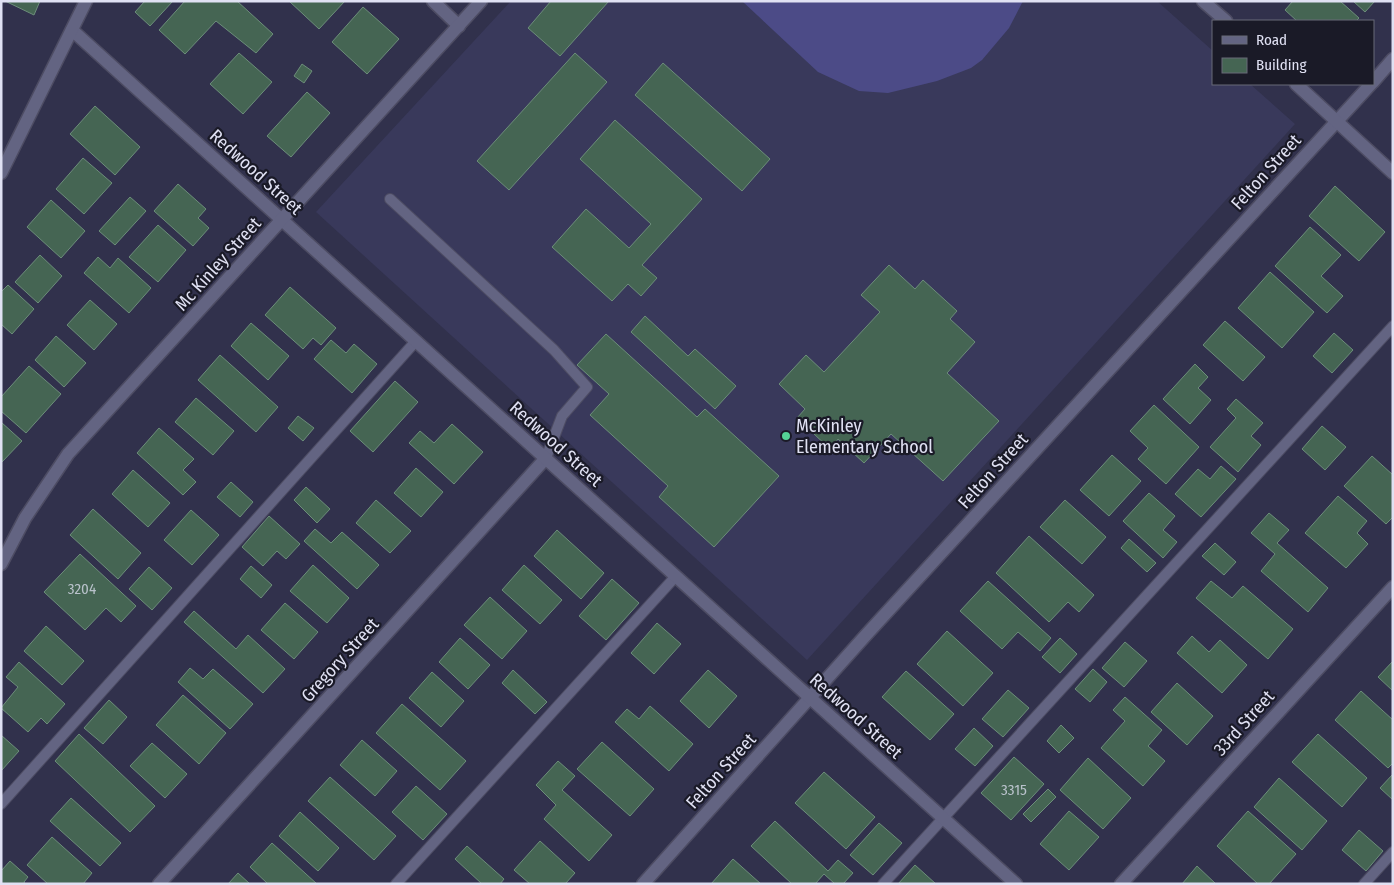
<svg xmlns="http://www.w3.org/2000/svg" width="1394" height="885" font-family="'Fira Sans Condensed',sans-serif">
	<style>
		.built { fill: #39395b }
		.grass { fill: #4c4b87 }
		.building { fill: #456553; stroke: #6c8d7a }
		.lines { fill: none; stroke-linecap: round; stroke-linejoin: round }
		.service-casing { stroke: #4d4c63; stroke-width: 12 }
		.minor-casing { stroke: #4d4c63; stroke-width: 15 }
		.tertiary-casing { stroke: #4d4c63; stroke-width: 15 }
		.service { stroke: #636482; stroke-width: 10 }
		.minor { stroke: #636482; stroke-width: 12 }
		.tertiary { stroke: #636482; stroke-width: 12 }
		.poi-dot { fill: #54d395; stroke: #1a1a27; stroke-width: 2 }
		.labels { text-anchor: middle; dominant-baseline: central; stroke-width: 4.5; stroke-linejoin: round; paint-order: stroke }
		.number-label { font-size: 15px; fill: #b9c2cb }
		.street-label { font-size: 18px; fill: #e0e1f3; stroke: #1a1a27 }
		.poi-label { font-size: 18px; fill: #e0e1f3; stroke: #1a1a27; text-anchor: start }
	</style>
	<rect width="100%" height="100%" fill="#31314c"/>
	<path class="built" d="M511 1H1157L1213 51V84H1250L1295 124 807 660 316 212Z"/>
	<path class="grass" d="M742 1H1023L1009 28 982 60 971 68 937 81 888 93 859 91 818 72Z"/>
	<g class="building">
		<path d="M5 1H40L34 15Z"/>
		<path d="M145 1H173L150 26 135 12Z"/>
		<path d="M185 1H237L273 34 256 53 216 21 185 54 159 30Z"/>
		<path d="M289 1H345L319 29Z"/>
		<path d="M551 1H609L560 56 528 28Z"/>
		<path d="M1293 1H1340L1359 18 1356 21H1297L1285 10Z"/>
		<path d="M1353 1H1375L1365 12Z"/>
		<path d="M363 7 399 39 367 74 332 42Z"/>
		<path d="M239 53 272 82 243 114 210 84Z"/>
		<path d="M575 53 607 82 509 190 477 161Z"/>
		<path d="M663 63 770 159 742 191 635 95Z"/>
		<path d="M302 64 312 71 304 83 294 76Z"/>
		<path d="M307 92 330 113 291 157 267 136Z"/>
		<path d="M95 106 140 147 115 175 70 134Z"/>
		<path d="M615 120 702 199 642 265 657 278 641 296 628 284 612 301 552 247 586 209 629 248 651 224 580 159Z"/>
		<path d="M83 158 112 183 84 214 56 189Z"/>
		<path d="M178 184 206 209 198 218 209 228 193 246 154 211Z"/>
		<path d="M1335 186 1385 232 1359 261 1309 216Z"/>
		<path d="M130 197 146 211 115 245 99 231Z"/>
		<path d="M51 200 85 231 61 258 27 227Z"/>
		<path d="M158 225 186 250 158 282 129 257Z"/>
		<path d="M1310 227 1341 255 1321 276 1343 296 1327 313 1275 266Z"/>
		<path d="M40 255 62 276 38 303 15 282Z"/>
		<path d="M98 257 110 268 118 258 151 288 129 313 84 273Z"/>
		<path d="M889 265 915 289 923 280 957 311 950 319 975 342 947 373 999 421 943 481 891 434 864 463 838 439 830 449 797 418 805 409 779 384 806 355 824 372 880 312 861 295Z"/>
		<path d="M1270 272 1314 312 1282 348 1238 308Z"/>
		<path d="M8 285 34 309 12 334 1 324V292Z"/>
		<path d="M290 287 336 328 321 345 313 338 303 349 265 315Z"/>
		<path d="M90 300 117 324 94 350 67 325Z"/>
		<path d="M645 316 688 356 695 349 736 386 715 409 631 332Z"/>
		<path d="M1225 321 1265 357 1243 381 1203 345Z"/>
		<path d="M251 323 289 356 268 380 231 346Z"/>
		<path d="M1334 333 1353 350 1332 373 1313 356Z"/>
		<path d="M606 334 697 417 705 409 779 476 714 547 659 497 668 486 590 415 609 394 577 365Z"/>
		<path d="M56 336 86 363 64 387 35 360Z"/>
		<path d="M331 340 346 353 354 344 377 364 352 393 314 359Z"/>
		<path d="M220 355 278 407 256 432 198 380Z"/>
		<path d="M1195 364 1208 377 1198 388 1211 400 1190 424 1163 399Z"/>
		<path d="M29 366 61 394 26 433 1 411V397Z"/>
		<path d="M395 381 418 402 373 452 350 431Z"/>
		<path d="M196 398 234 431 213 455 175 422Z"/>
		<path d="M1236 399 1263 423 1251 436 1261 445 1238 472 1210 447 1236 418 1227 409Z"/>
		<path d="M1154 405 1199 447 1166 484 1138 459 1148 448 1130 431Z"/>
		<path d="M298 416 314 428 303 441 288 428Z"/>
		<path d="M1 422 22 441 1 463Z"/>
		<path d="M452 424 483 452 454 484 409 443 420 431 434 443Z"/>
		<path d="M1322 426 1346 447 1325 470 1302 449Z"/>
		<path d="M159 428 194 459 183 470 196 482 183 495 137 453Z"/>
		<path d="M1112 455 1141 481 1109 516 1080 490Z"/>
		<path d="M1372 456 1393 475V517L1386 524 1344 486Z"/>
		<path d="M1221 466 1236 479 1201 517 1175 494 1198 469 1210 479Z"/>
		<path d="M416 468 443 492 421 517 394 493Z"/>
		<path d="M133 470 170 503 148 527 112 494Z"/>
		<path d="M231 482 253 502 240 517 217 497Z"/>
		<path d="M306 487 330 509 317 523 294 500Z"/>
		<path d="M1149 493 1175 516 1163 530 1177 542 1163 558 1123 521Z"/>
		<path d="M1338 496 1367 521 1357 533 1368 544 1346 568 1305 533Z"/>
		<path d="M376 500 411 531 390 553 356 523Z"/>
		<path d="M1065 500 1106 537 1082 564 1040 527Z"/>
		<path d="M93 509 141 553 118 579 70 535Z"/>
		<path d="M191 510 219 535 192 565 164 540Z"/>
		<path d="M1269 513 1289 530 1277 543 1328 588 1308 612 1261 571 1275 554 1251 533Z"/>
		<path d="M269 516 300 544 286 559 277 551 263 566 242 547Z"/>
		<path d="M315 529 331 543 342 532 379 565 357 589 304 541Z"/>
		<path d="M557 530 604 573 581 599 534 556Z"/>
		<path d="M1029 536 1094 595 1079 612 1068 602 1049 622 996 573Z"/>
		<path d="M1129 539 1156 563 1147 572 1121 548Z"/>
		<path d="M1215 543 1236 562 1224 575 1202 556Z"/>
		<path d="M80 554 136 606 121 622 106 608 85 630 44 592Z"/>
		<path d="M313 565 349 598 327 623 290 591Z"/>
		<path d="M524 565 562 600 540 624 502 590Z"/>
		<path d="M251 566 272 585 261 598 240 579Z"/>
		<path d="M149 567 172 588 152 610 129 589Z"/>
		<path d="M612 579 639 603 606 640 579 616Z"/>
		<path d="M988 581 1051 638 1040 651 1018 632 1002 649 960 611Z"/>
		<path d="M1211 581 1232 598 1243 586 1293 629 1268 659 1196 598Z"/>
		<path d="M490 597 527 631 502 659 464 625Z"/>
		<path d="M285 603 318 632 294 659 261 630Z"/>
		<path d="M194 611 236 649 248 635 285 669 263 693 184 622Z"/>
		<path d="M657 623 681 644 654 674 631 653Z"/>
		<path d="M46 626 84 661 62 685 24 651Z"/>
		<path d="M947 631 993 673 963 706 917 664Z"/>
		<path d="M1192 636 1209 652 1220 640 1247 665 1222 693 1177 653Z"/>
		<path d="M460 638 490 665 468 689 439 662Z"/>
		<path d="M1060 638 1077 654 1060 673 1042 657Z"/>
		<path d="M1125 642 1147 661 1124 687 1102 668Z"/>
		<path d="M1393 661V691L1378 677Z"/>
		<path d="M19 662 65 704 47 724 41 718 28 732 1 708 18 687 6 677Z"/>
		<path d="M190 668 203 679 213 669 253 704 230 729 178 682Z"/>
		<path d="M1093 669 1107 682 1090 702 1075 689Z"/>
		<path d="M513 670 547 702 535 714 502 683Z"/>
		<path d="M708 670 737 696 709 728 680 701Z"/>
		<path d="M906 671 954 714 930 740 882 697Z"/>
		<path d="M432 672 464 701 441 727 409 698Z"/>
		<path d="M1177 683 1213 716 1187 745 1151 712Z"/>
		<path d="M1008 690 1029 708 1003 737 982 719Z"/>
		<path d="M1361 691 1393 720V763L1388 768 1335 720Z"/>
		<path d="M183 695 226 733 199 764 156 725Z"/>
		<path d="M1125 697 1162 730 1148 746 1165 761 1143 786 1101 748 1125 721 1113 710Z"/>
		<path d="M109 700 127 717 103 744 84 728Z"/>
		<path d="M402 704 466 761 440 790 376 733Z"/>
		<path d="M650 706 693 744 669 771 615 722 627 709 639 719Z"/>
		<path d="M1061 725 1074 738 1059 753 1047 741Z"/>
		<path d="M974 728 993 746 975 766 955 749Z"/>
		<path d="M79 734 155 806 130 832 55 761Z"/>
		<path d="M1318 734 1367 778 1342 807 1292 762Z"/>
		<path d="M1 735 19 751 1 771Z"/>
		<path d="M362 740 397 771 375 796 340 765Z"/>
		<path d="M602 742 654 789 630 816 577 769Z"/>
		<path d="M152 743 187 774 165 798 130 766Z"/>
		<path d="M1014 757 1044 784 1011 820 981 793Z"/>
		<path d="M1088 758 1131 798 1103 829 1060 790Z"/>
		<path d="M558 761 575 776 562 790 612 835 589 861 544 819 556 805 536 785Z"/>
		<path d="M824 772 875 817 846 849 795 803Z"/>
		<path d="M1393 774V800L1380 788Z"/>
		<path d="M330 777 396 836 374 860 308 801Z"/>
		<path d="M1279 778 1327 821 1302 850 1254 807Z"/>
		<path d="M416 786 447 814 423 840 392 812Z"/>
		<path d="M1048 789 1056 797 1031 822 1023 814Z"/>
		<path d="M71 798 121 843 100 866 50 821Z"/>
		<path d="M1069 811 1099 837 1069 870 1040 844Z"/>
		<path d="M1248 811 1296 854 1269 884H1258L1217 846Z"/>
		<path d="M300 812 339 848 318 871 279 836Z"/>
		<path d="M775 821 828 871 838 860 853 873 843 884H835L824 874 815 884H792L751 846Z"/>
		<path d="M879 823 902 843 873 875 850 855Z"/>
		<path d="M1359 830 1383 851 1366 871 1342 850Z"/>
		<path d="M52 837 92 873 83 884H48L27 865Z"/>
		<path d="M540 841 575 873 565 884H530L514 870Z"/>
		<path d="M272 843 317 884H268L250 867Z"/>
		<path d="M467 846 504 879 500 884H482L455 859Z"/>
		<path d="M733 859 761 884H711Z"/>
		<path d="M10 861 28 877 24 882 25 884H1V871Z"/>
		<path d="M915 865 936 884H898Z"/>
		<path d="M1197 866 1216 884H1182Z"/>
		<path d="M238 873 250 884H228Z"/>
	</g>
	<g class="lines">
		<defs>
			<g id="service">
				<path d="M390 199 554 350 587 387 562 416 546 458"/>
				<path d="M1 804 416 341"/>
				<path d="M396 884 676 576"/>
				<path d="M883 884 1393 326"/>
				<path d="M1364 884 1393 852"/>
			</g>
			<g id="minor">
				<path d="M433 1 459 26"/>
				<path d="M1373 82 1393 59"/>
				<path d="M159 884 546 458"/>
				<path d="M643 884 866 635 1371 84"/>
				<path d="M1121 884 1393 587"/>
			</g>
			<g id="tertiary">
				<path d="M1203 1 1226 21"/>
				<path d="M72 30 1016 884"/>
				<path d="M1296 84 1393 173"/>
				<path d="M1 173 86 1"/>
				<path d="M1 564 25 518 68 454 481 1"/>
			</g>
		</defs>
		<use href="#service" class="service-casing"/>
		<use href="#minor" class="minor-casing"/>
		<use href="#tertiary" class="tertiary-casing"/>
		<use href="#service" class="service"/>
		<use href="#minor" class="minor"/>
		<use href="#tertiary" class="tertiary"/>
	</g>
	<circle class="poi-dot" cx="786" cy="436" r="5"/>
	<g class="labels">
		<g class="number-label">
			<text x="82" y="589">3204</text>
			<text x="1014" y="790">3315</text>
		</g>
		<g class="street-label">
			<text transform="translate(256 172) rotate(42)">Redwood Street</text>
			<text transform="translate(1266 172) rotate(-48)">Felton Street</text>
			<text transform="translate(218 264) rotate(-48)">Mc Kinley Street</text>
			<text transform="translate(556 444) rotate(42)">Redwood Street</text>
			<text transform="translate(993 471) rotate(-48)">Felton Street</text>
			<text transform="translate(340 660) rotate(-48)">Gregory Street</text>
			<text transform="translate(856 716) rotate(42)">Redwood Street</text>
			<text transform="translate(1244 723) rotate(-48)">33rd Street</text>
			<text transform="translate(721 771) rotate(-48)">Felton Street</text>
		</g>
		<g class="poi-label">
			<text x="796" y="426">McKinley<tspan x="796" dy="21">Elementary School</tspan></text>
		</g>
	</g>
	<rect width="1394" height="885" fill="none" stroke="#e0e1f3" stroke-width="5"/>
	<rect x="1212" y="20" width="162" height="65" fill="#1a1a27" stroke="#696a79"/>
	<rect x="1222" y="36" width="25" height="8" fill="#636482" stroke="#696a79"/>
	<text x="1256" y="45" font-size="15" fill="#e0e1f3">Road</text>
	<rect x="1222" y="58" width="25" height="15" fill="#456553" stroke="#696a79"/>
	<text x="1256" y="70" font-size="15" fill="#e0e1f3">Building</text>
</svg>
